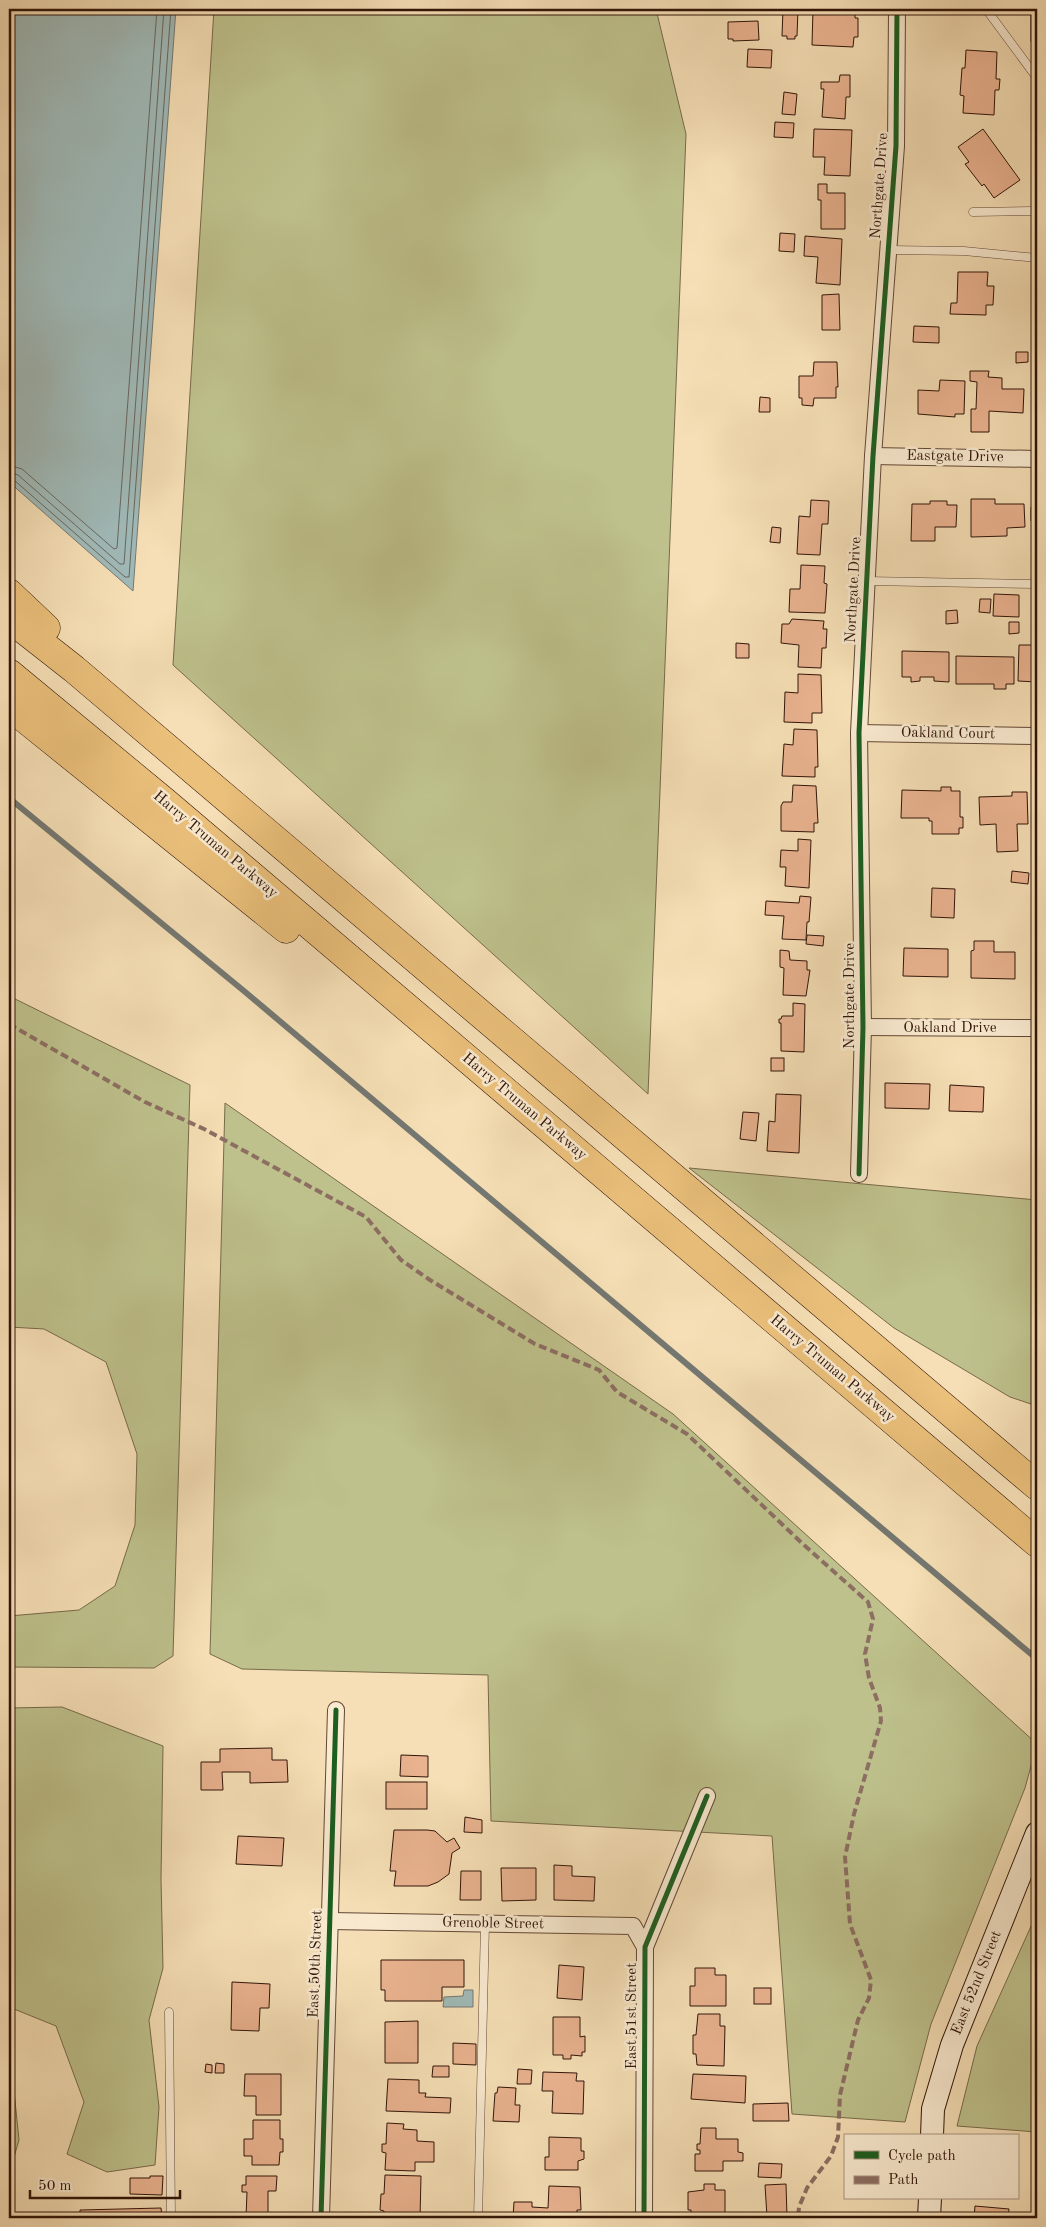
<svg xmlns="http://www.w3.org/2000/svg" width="1046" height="2227" font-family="'Old Standard TT',serif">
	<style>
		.green { fill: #bec18c; stroke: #786a4a }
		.water { fill: #a0bab8; stroke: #747872 }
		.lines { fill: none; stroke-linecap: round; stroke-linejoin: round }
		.shore { stroke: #686760; stroke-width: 1 }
		.stream { stroke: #747872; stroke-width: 6 }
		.building { fill: #eab390; stroke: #311408 }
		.lane-casing { stroke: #624734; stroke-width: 9 }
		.street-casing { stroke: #624734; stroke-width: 18 }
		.secondary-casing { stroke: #311408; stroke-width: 24 }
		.highway-casing { stroke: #311408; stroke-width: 29 }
		.lane { stroke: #f9ead0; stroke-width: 8 }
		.street { stroke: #f9ead0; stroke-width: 16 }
		.secondary { stroke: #f9ead0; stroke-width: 22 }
		.highway { stroke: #ebc07b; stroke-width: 28 }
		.quiet { stroke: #8d6e63; stroke-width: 4; stroke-dasharray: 8 4; stroke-linecap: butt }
		.cycleway-casing { stroke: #f9ead0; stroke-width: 8 }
		.cycleway { stroke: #1b5e20; stroke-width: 5 }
		.labels { text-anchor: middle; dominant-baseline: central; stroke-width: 5; stroke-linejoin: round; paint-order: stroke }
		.street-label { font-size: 15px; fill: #311408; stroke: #f9ead0 }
	</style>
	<rect width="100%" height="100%" fill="#f6dfb6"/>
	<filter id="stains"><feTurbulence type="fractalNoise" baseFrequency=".004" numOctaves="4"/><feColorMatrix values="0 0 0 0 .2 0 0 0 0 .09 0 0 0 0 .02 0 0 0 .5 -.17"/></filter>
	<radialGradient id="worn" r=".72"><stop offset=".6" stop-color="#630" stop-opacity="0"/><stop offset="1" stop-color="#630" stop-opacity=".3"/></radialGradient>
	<g class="green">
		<path d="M214 9H656L686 134 648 1094 173 665Z"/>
		<path d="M9 996 190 1085 173 1656 154 1668 9 1667V1616L79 1610 115 1586 135 1525 137 1454 106 1362 44 1329 9 1327Z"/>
		<path d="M225 1103 673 1414 1037 1744 1025 1788 931 2024 905 2122 792 2114 772 1836 491 1821 488 1675 242 1669 210 1654Z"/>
		<path d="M689 1168 1037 1200V1406L1010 1397 894 1328Z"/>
		<path d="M62 1707 163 1746 161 1879 163 1968 149 2020 159 2107 155 2165 107 2172 67 2154 84 2102 56 2026 9 2007V1708Z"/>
		<path d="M1037 1913V2132L957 2126 977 2046Z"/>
		<path d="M9 2042 19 2140 9 2174Z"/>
	</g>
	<g class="water">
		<path d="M9 9H176L133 591 9 482Z"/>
		<path d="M464 1990H473V2007H443L444 1997 463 1996Z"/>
	</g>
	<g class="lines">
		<g class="shore">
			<path d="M9 465 22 469 114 549 117 548 157 9"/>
			<path d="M9 472 18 475 120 564H124L164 9"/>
			<path d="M9 479 14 480 125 577H129L171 9"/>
		</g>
		<path class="stream" d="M9 798 244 991 1037 1659"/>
	</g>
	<g class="building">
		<path d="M783 9H798L797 36H795V39H787V36H782Z"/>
		<path d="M813 9H855V18H858V37H854L853 47 812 45Z"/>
		<rect x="1031" y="10" width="6" height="31"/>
		<path d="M758 21 759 40 733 41V39H728V22Z"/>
		<path d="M748 49 772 50 771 68 747 67Z"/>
		<path d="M966 50 997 52 996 79H1000L999 90H995L994 115 963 113 964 96 960 95 962 68H965Z"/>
		<path d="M840 75H850V97H846L845 119 822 117 824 89H821V82H839Z"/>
		<path d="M784 92 797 94 795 115 782 114Z"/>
		<path d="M775 122 794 123 793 138 774 137Z"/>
		<path d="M814 129 852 130 850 176 824 175 825 157H813Z"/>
		<path d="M983 129 1020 180 994 198 984 184 982 186 965 164 969 162 958 147Z"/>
		<path d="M818 184H827V193H845V229H821V200H818Z"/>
		<path d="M780 233 795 234 794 252 779 251Z"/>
		<path d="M805 236 842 239 840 285 816 283 818 257 804 256Z"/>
		<path d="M958 272H988L987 286H994L993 305H986V315L950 314 951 303H957Z"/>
		<path d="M839 294 840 330H822V295Z"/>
		<path d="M914 326 939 327V343L913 342Z"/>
		<path d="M1016 352H1028V362L1016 363Z"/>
		<path d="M814 362H837L838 387H836V398H814L813 406 802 405V398H799V376H813Z"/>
		<path d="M970 371H989L988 377 1002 378V389H1024L1023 413 989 411V432H971V409H976L977 382 970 381Z"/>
		<path d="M1035 375 1037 376V413H1034Z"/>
		<path d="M940 380 965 381 964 414H955V417L918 414V390L939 391Z"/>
		<path d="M760 397 770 398V412H759Z"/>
		<path d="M971 499H995V504H1024L1025 527 1007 528V536L971 537Z"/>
		<path d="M811 500 829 501 828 524H822L820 555 797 554 799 516 810 517Z"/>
		<path d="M930 501H947V505H957L956 527H935V541H911L912 504H930Z"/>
		<path d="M1031 507H1037V550H1033L1034 521H1031Z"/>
		<path d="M772 527 781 528 780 543 770 542Z"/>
		<path d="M801 565 825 566 824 583 827 584 825 613 789 612 790 589H800Z"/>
		<path d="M994 594 1019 595V617L993 616Z"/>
		<path d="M980 599H991L990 613 979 612Z"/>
		<path d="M957 610 958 623 946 624V611Z"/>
		<path d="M792 619 824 621 823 629H827L826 648H822L821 668 798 667 799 645 781 643 782 624H789Z"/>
		<path d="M1009 622H1019V633L1009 634Z"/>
		<path d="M736 643 749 644V658H736Z"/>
		<path d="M1019 645H1037V682L1018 681Z"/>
		<path d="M902 651 949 652V682L934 681V677H920V681L911 682V677H902Z"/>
		<path d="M956 656 1014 657V684H1006V689H994V684H956Z"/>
		<path d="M798 674 821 675 822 713H812V723L784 722 785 692 798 693Z"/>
		<path d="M794 729 817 730 818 767H815V777L782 776 784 744 793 745Z"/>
		<path d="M793 785 816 786 818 823H814V832L781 831V806L783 802H792Z"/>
		<path d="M941 787H951V791H960V817H963V828H959V834H932V821H929V818H901L902 790 941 791Z"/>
		<path d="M1012 792H1027L1028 824H1017L1018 851 997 852 996 824 980 825 979 797 1012 796Z"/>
		<path d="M798 839 811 840 809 888 785 886 786 867H780L781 850 798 851Z"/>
		<path d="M1012 871 1029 873 1028 884 1011 882Z"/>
		<path d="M932 888 955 889 954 918 931 917Z"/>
		<path d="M800 896 811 897 809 922H807L806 940 782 939 784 916 765 915 766 901 799 903Z"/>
		<path d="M807 935 824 936 823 946 806 944Z"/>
		<path d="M974 941H994V952H1015V979L971 978V951L974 950Z"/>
		<path d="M904 948 948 949V977L903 976Z"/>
		<rect x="1033" y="948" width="4" height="27"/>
		<path d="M780 950 789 951 790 960 807 961V970H810L806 996 783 995 784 968 780 967Z"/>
		<path d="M793 1003 805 1004 804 1052 781 1051V1023H779V1019H781L782 1016H793Z"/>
		<rect x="771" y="1058" width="13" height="13"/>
		<path d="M885 1083 930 1084 929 1109 885 1108Z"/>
		<path d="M950 1085 984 1087 983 1112 949 1111Z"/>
		<path d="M776 1094 801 1095 799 1153 767 1151 769 1121 775 1122Z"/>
		<path d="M743 1112 759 1113 756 1141 740 1139Z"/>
		<path d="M272 1748V1760H287L288 1782 250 1783V1772H222L223 1790H201V1762H220V1749Z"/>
		<path d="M401 1755 428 1756V1777L400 1776Z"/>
		<rect x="386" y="1782" width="41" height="27"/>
		<path d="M465 1817 482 1820V1833L464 1832Z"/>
		<path d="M394 1830H427L435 1831 447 1842 454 1838 460 1848 452 1853 449 1874 438 1882 428 1886H394L396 1871H390Z"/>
		<path d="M238 1836 284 1838 282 1866 236 1864Z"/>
		<path d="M554 1865 572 1866V1876L595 1877 594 1901 554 1900Z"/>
		<path d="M501 1868H536V1900L502 1901Z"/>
		<path d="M461 1871H481V1900H460Z"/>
		<path d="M381 1960H464V1987H442V2001H385V1990H381Z"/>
		<path d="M559 1965 584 1967 582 2000 557 1998Z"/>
		<path d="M695 1968H715V1975H726V2006H690V1986H695Z"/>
		<path d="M232 1982 270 1984 269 2008H260L259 2031 231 2030Z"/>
		<rect x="754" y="1988" width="17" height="16"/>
		<path d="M698 2014H720V2026H725L724 2066 697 2065 696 2054H693V2035H696Z"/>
		<path d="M553 2017H580V2037L585 2036V2052H582V2056L571 2055V2059H563V2055H553Z"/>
		<path d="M418 2021V2063H385V2022Z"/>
		<path d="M453 2043 476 2044V2065L453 2064Z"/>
		<path d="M216 2063 224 2064V2073H215Z"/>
		<path d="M206 2064 212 2065V2073L205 2072Z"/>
		<path d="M433 2066H449V2077H432Z"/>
		<path d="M518 2069 532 2070 531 2084H517Z"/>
		<path d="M543 2072 577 2073 576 2081H584L583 2114 552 2113 553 2091H542Z"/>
		<path d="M245 2074H281V2115H256V2096H244Z"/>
		<path d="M693 2074 746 2076 745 2103 691 2099Z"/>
		<path d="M388 2079 419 2080V2093H426L425 2097 451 2098 450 2113 386 2111Z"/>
		<path d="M498 2087 516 2088 515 2105H520L519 2122 493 2121 495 2093H497Z"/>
		<path d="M788 2103 789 2121H753V2104Z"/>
		<path d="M253 2120H280V2139H283V2152H280L279 2165H252V2156H244V2139H253Z"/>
		<path d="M387 2123 404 2124 403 2129 417 2130V2141L434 2142V2162H415V2171L385 2170 386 2153 382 2152V2144H386Z"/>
		<path d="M701 2128H716V2139H738V2152L743 2153V2161H723V2171H695V2154H700V2150H697V2144H700Z"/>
		<path d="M549 2137 581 2138V2151H584V2159L578 2161V2170H545V2157H549Z"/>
		<path d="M759 2163 782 2164 781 2178 758 2177Z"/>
		<path d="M385 2175 421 2176 420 2218H384V2211L380 2210 381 2194H384Z"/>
		<path d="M150 2176H163L162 2195 130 2194V2178H150Z"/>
		<path d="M246 2176H277L276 2191H268V2217H246L247 2192H242V2185H246Z"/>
		<path d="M704 2184H715V2190H725V2213H745V2218H691V2210H688V2192L704 2190Z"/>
		<path d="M786 2184 787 2217H767L765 2185Z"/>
		<path d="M549 2186 580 2187 581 2210H577V2218H513L514 2202H532V2207L548 2208Z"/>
		<path d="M975 2206 1009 2209 1008 2218H974Z"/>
		<path d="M161 2208 162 2218H80V2210Z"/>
	</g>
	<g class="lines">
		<defs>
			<g id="lane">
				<path d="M986 9 1037 78"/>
				<path d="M973 212 1033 211"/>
				<path d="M888 250 964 251 1037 258"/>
				<path d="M867 581 1037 584"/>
				<path d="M169 2012 171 2218"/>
				<path d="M478 2218 485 1924"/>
			</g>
			<g id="street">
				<path d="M873 456 1037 459"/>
				<path d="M859 733 1037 736"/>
				<path d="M863 1027 1037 1028"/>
				<path d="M859 1174 863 1027 859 733 873 456 896 146 897 9"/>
				<path d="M330 1921 633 1926 645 1947"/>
				<path d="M321 2218 336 1710"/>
				<path d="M644 2218 645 1947 707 1796"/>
			</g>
			<g id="secondary">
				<path d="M932 2136 933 2109 952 2045 1037 1833"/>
				<path d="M929 2218 930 2198"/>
			</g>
			<g id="highway">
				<path d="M9 593 46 628"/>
				<path d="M9 618 74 669 1037 1486"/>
				<path d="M9 673 165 802 1037 1543"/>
				<path d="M9 706 286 929"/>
			</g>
		</defs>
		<use href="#lane" class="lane-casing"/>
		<use href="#street" class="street-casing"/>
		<use href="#secondary" class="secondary-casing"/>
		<use href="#highway" class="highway-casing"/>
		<use href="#lane" class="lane"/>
		<use href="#street" class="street"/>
		<use href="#secondary" class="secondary"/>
		<use href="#highway" class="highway"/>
		<path class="quiet" d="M9 1024 145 1102 204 1129 366 1217 401 1260 430 1280 535 1344 599 1370 617 1392 687 1434 804 1545 868 1602 873 1619 865 1654 869 1678 880 1708 881 1721 854 1814 845 1857 850 1924 871 1980 869 1998 858 2020 840 2095 838 2137 831 2156 807 2188 799 2207 798 2218"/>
		<defs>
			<g id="cycleway">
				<path d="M859 1174 863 1027 859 733 873 456 896 146 897 9"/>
				<path d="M321 2218 336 1710"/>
				<path d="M644 2218 645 1947 707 1796"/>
			</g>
		</defs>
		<use href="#cycleway" class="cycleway-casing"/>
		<use href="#cycleway" class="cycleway"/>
	</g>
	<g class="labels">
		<g class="street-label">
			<text transform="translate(880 186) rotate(-86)">Northgate Drive</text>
			<text transform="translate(955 457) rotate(1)">Eastgate Drive</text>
			<text transform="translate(854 590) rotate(-87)">Northgate Drive</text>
			<text transform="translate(948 734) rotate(1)">Oakland Court</text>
			<text transform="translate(215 845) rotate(40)">Harry Truman Parkway</text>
			<text transform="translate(850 996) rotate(-90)">Northgate Drive</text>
			<text x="950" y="1028">Oakland Drive</text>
			<text transform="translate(524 1107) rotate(40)">Harry Truman Parkway</text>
			<text transform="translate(832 1369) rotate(40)">Harry Truman Parkway</text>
			<text transform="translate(493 1924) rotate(1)">Grenoble Street</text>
			<text transform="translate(316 1964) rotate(-88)">East 50th Street</text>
			<text transform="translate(977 1983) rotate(-68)">East 52nd Street</text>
			<text transform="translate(632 2016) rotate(-90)">East 51st Street</text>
		</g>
	</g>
	<rect width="1046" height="2227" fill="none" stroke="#f6dfb6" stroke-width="30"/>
	<rect x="10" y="10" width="1026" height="2207" fill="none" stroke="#311408" stroke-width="2.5"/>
	<rect x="15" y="15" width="1016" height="2197" fill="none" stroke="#311408"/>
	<rect x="844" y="2134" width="175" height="65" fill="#f9ead0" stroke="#a99480"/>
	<rect x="854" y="2151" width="25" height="8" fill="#1b5e20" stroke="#a99480"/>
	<text x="888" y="2160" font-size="15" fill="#311408">Cycle path</text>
	<rect x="854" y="2176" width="25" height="8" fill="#8d6e63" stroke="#a99480"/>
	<text x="888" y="2184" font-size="15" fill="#311408">Path</text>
	<path d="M30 2190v8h150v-8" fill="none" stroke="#311408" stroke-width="2.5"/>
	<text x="38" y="2190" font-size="15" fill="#311408" stroke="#f9ead0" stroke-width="4" paint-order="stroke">50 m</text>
	<rect width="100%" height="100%" filter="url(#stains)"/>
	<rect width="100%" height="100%" fill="url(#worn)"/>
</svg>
